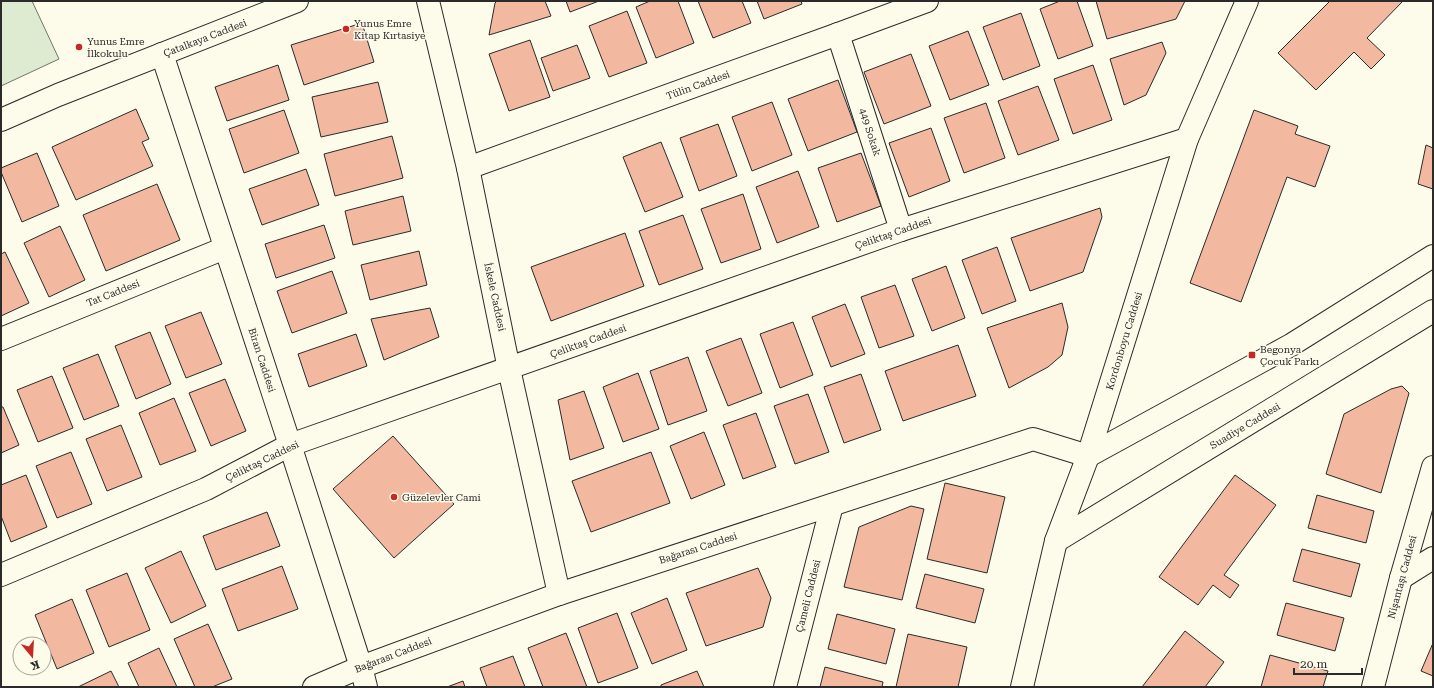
<svg xmlns="http://www.w3.org/2000/svg" width="1434" height="688" font-family="'Roboto Serif',serif">
	<style>
		.green { fill: #deebd1; stroke: #74746e }
		.building { fill: #f2b8a0; stroke: #2b2b2b }
		.lines { fill: none; stroke-linecap: round; stroke-linejoin: round }
		.minor-casing { stroke: #2b2b2b; stroke-width: 24 }
		.major-casing { stroke: #2b2b2b; stroke-width: 24 }
		.minor { stroke: #fdfbea; stroke-width: 22 }
		.major { stroke: #fdfbea; stroke-width: 22 }
		.poi-dot { fill: #c62828; stroke: #fdfbea; stroke-width: 1.5 }
		.labels { text-anchor: middle; dominant-baseline: central; stroke-width: 3; stroke-linejoin: round; paint-order: stroke }
		.poi-label { font-size: 10px; fill: #2b2b2b; stroke: #fdfbea; text-anchor: start }
		.street-label { font-size: 10px; fill: #2b2b2b; stroke: #fdfbea }
	</style>
	<rect width="100%" height="100%" fill="#fdfbea"/>
	<path class="green" d="M1 1H32L59 59 1 86Z"/>
	<g class="building">
		<path d="M497 1H545L551 16 489 35 495 3Z"/>
		<path d="M566 1H599L570 12Z"/>
		<path d="M650 1H678L694 43 656 58 636 7Z"/>
		<path d="M698 1H742L751 23 713 38Z"/>
		<path d="M757 1H801L802 4 764 19Z"/>
		<path d="M1060 1H1077L1093 46 1058 59 1040 9Z"/>
		<path d="M1096 1H1185L1176 19 1107 39Z"/>
		<path d="M1330 1H1403L1367 38 1385 55 1371 69 1354 52 1316 90 1278 53Z"/>
		<path d="M627 11 647 63 609 77 589 26Z"/>
		<path d="M1021 13 1040 66 1003 80 983 27Z"/>
		<path d="M362 23 374 62 304 85 291 45Z"/>
		<path d="M968 31 989 85 950 100 929 46Z"/>
		<path d="M530 40 550 97 509 111 489 54Z"/>
		<path d="M1162 42 1166 53 1146 95 1124 105 1110 59Z"/>
		<path d="M577 45 590 78 553 91 541 58Z"/>
		<path d="M911 54 931 106 884 124 864 72Z"/>
		<path d="M278 65 289 100 227 121 215 87Z"/>
		<path d="M1093 65 1112 120 1073 134 1054 79Z"/>
		<path d="M838 80 857 132 808 151 788 99Z"/>
		<path d="M378 82 388 122 321 137 312 97Z"/>
		<path d="M1038 86 1059 140 1018 155 998 101Z"/>
		<path d="M772 102 792 155 752 171 732 117Z"/>
		<path d="M986 103 1005 158 964 173 944 118Z"/>
		<path d="M136 109 149 139 142 142 153 166 76 200 52 147Z"/>
		<path d="M284 110 299 153 244 173 229 129Z"/>
		<path d="M1254 110 1298 126 1295 134 1330 146 1315 187 1287 177 1241 302 1190 283Z"/>
		<path d="M718 124 737 176 699 191 680 138Z"/>
		<path d="M931 128 950 181 909 197 889 143Z"/>
		<path d="M392 136 403 178 335 196 324 154Z"/>
		<path d="M661 142 683 197 645 212 623 157Z"/>
		<path d="M1426 145 1433 148V189L1418 184Z"/>
		<path d="M37 153 59 206 22 222 1 172V168Z"/>
		<path d="M861 153 881 206 837 222 818 168Z"/>
		<path d="M306 169 319 205 262 225 249 189Z"/>
		<path d="M798 171 819 227 777 243 756 187Z"/>
		<path d="M157 184 180 240 106 271 83 215Z"/>
		<path d="M743 194 761 249 721 263 701 209Z"/>
		<path d="M403 196 411 231 353 245 345 211Z"/>
		<path d="M1100 208 1102 217 1083 272 1030 291 1011 238Z"/>
		<path d="M683 215 703 269 659 285 639 231Z"/>
		<path d="M324 225 335 258 276 278 265 244Z"/>
		<path d="M60 226 85 280 49 297 24 243Z"/>
		<path d="M625 233 644 286 551 321 531 267Z"/>
		<path d="M997 247 1016 301 982 314 962 260Z"/>
		<path d="M419 251 427 285 370 300 361 265Z"/>
		<path d="M5 252 29 303 1 316V254Z"/>
		<path d="M946 266 965 318 932 331 912 279Z"/>
		<path d="M332 271 347 313 292 333 277 291Z"/>
		<path d="M895 285 914 336 879 348 861 297Z"/>
		<path d="M1062 303 1068 327 1062 355 1048 367 1009 388 987 328Z"/>
		<path d="M845 304 865 354 831 367 812 317Z"/>
		<path d="M430 308 439 337 384 360 371 319Z"/>
		<path d="M201 312 222 364 186 378 165 326Z"/>
		<path d="M793 322 813 375 780 388 760 334Z"/>
		<path d="M150 332 171 384 136 399 115 346Z"/>
		<path d="M356 334 367 366 309 387 298 354Z"/>
		<path d="M741 338 762 393 728 406 706 351Z"/>
		<path d="M958 345 976 396 903 421 885 371Z"/>
		<path d="M98 354 119 406 84 420 63 368Z"/>
		<path d="M688 357 707 411 668 425 650 371Z"/>
		<path d="M638 373 659 429 623 442 603 387Z"/>
		<path d="M861 374 881 430 844 443 824 387Z"/>
		<path d="M52 376 73 428 38 442 17 390Z"/>
		<path d="M225 379 246 431 211 446 189 393Z"/>
		<path d="M1402 386 1409 393 1381 493 1326 474 1344 414 1391 389Z"/>
		<path d="M584 391 604 448 570 460 558 400Z"/>
		<path d="M808 394 829 452 795 464 774 406Z"/>
		<path d="M174 398 196 451 160 465 139 413Z"/>
		<path d="M1 407H3L19 445 1 453Z"/>
		<path d="M756 413 776 467 743 479 723 425Z"/>
		<path d="M121 425 142 477 107 491 86 439Z"/>
		<path d="M704 432 725 485 691 499 670 446Z"/>
		<path d="M393 436 454 504 394 558 333 489Z"/>
		<path d="M71 452 92 504 57 518 36 466Z"/>
		<path d="M651 452 670 503 591 532 572 481Z"/>
		<path d="M26 475 47 527 11 542 1 516V485Z"/>
		<path d="M1235 475 1276 505 1224 575 1239 585 1230 598 1213 585 1198 605 1159 577Z"/>
		<path d="M945 483 1005 497 987 573 927 559Z"/>
		<path d="M1317 495 1374 511 1366 543 1308 528Z"/>
		<path d="M911 506 924 509 902 600 844 587 859 527Z"/>
		<path d="M267 512 280 546 216 570 203 536Z"/>
		<path d="M1302 549 1360 564 1351 597 1293 581Z"/>
		<path d="M181 551 206 606 171 623 145 568Z"/>
		<path d="M282 566 298 609 238 631 222 589Z"/>
		<path d="M758 568 771 598 763 627 706 646 686 593Z"/>
		<path d="M127 573 150 630 109 647 86 590Z"/>
		<path d="M925 574 984 589 975 623 916 608Z"/>
		<path d="M667 598 687 650 652 664 631 613Z"/>
		<path d="M72 599 94 653 57 669 35 615Z"/>
		<path d="M1286 603 1344 618 1335 651 1277 635Z"/>
		<path d="M617 613 638 668 598 683 578 628Z"/>
		<path d="M837 614 895 629 886 664 828 649Z"/>
		<path d="M208 624 232 679 212 687H195L174 639Z"/>
		<path d="M1185 631 1224 662 1205 687H1142Z"/>
		<path d="M566 633 587 687H543L528 648Z"/>
		<path d="M908 634 967 647 958 687H896Z"/>
		<path d="M1433 643V676L1421 671Z"/>
		<path d="M159 648 177 687H139L128 663Z"/>
		<path d="M1270 655 1328 671 1323 687H1261Z"/>
		<path d="M513 656 525 687H487L480 668Z"/>
		<path d="M825 667 883 682 882 687H820Z"/>
		<path d="M111 671 119 687H78Z"/>
		<path d="M697 671 704 687H661V685Z"/>
		<path d="M463 681 465 687H447Z"/>
	</g>
	<g class="lines">
		<defs>
			<g id="minor">
				<path d="M428 1 468 168 509 369 559 594"/>
				<path d="M838 34 901 230"/>
				<path d="M162 54 290 445 361 667 366 687"/>
				<path d="M1 120 58 95 297 1"/>
				<path d="M468 168 838 34 927 1"/>
				<path d="M1 339 225 248"/>
				<path d="M1 575 206 489 290 445 901 230 1187 139"/>
				<path d="M1401 578 1433 558"/>
				<path d="M314 687 361 667 559 594 1033 439 1088 456"/>
				<path d="M785 687 832 505"/>
				<path d="M1022 687 1056 541 1088 456 1187 139 1247 1"/>
				<path d="M1373 687 1401 578 1433 467"/>
			</g>
			<g id="major">
				<path d="M1088 456 1291 345 1433 256"/>
				<path d="M1056 541 1433 311"/>
			</g>
		</defs>
		<use href="#minor" class="minor-casing"/>
		<use href="#major" class="major-casing"/>
		<use href="#minor" class="minor"/>
		<use href="#major" class="major"/>
	</g>
	<g class="poi-dot">
		<circle cx="346" cy="29" r="4"/>
		<circle cx="79" cy="47" r="4"/>
		<rect x="1248" y="351" width="8" height="8" rx="2"/>
		<circle cx="394" cy="497" r="4"/>
	</g>
	<g class="labels">
		<g class="poi-label">
			<text x="354" y="23">Yunus Emre<tspan x="354" dy="12">Kitap Kırtasiye</tspan></text>
			<text x="87" y="41">Yunus Emre<tspan x="87" dy="12">İlkokulu</tspan></text>
			<text x="1260" y="349">Begonya<tspan x="1260" dy="12">Çocuk Parkı</tspan></text>
			<text x="402" y="497">Güzelevler Cami</text>
		</g>
		<g class="street-label">
			<text transform="translate(205 38) rotate(-21)">Çatalkaya Caddesi</text>
			<text transform="translate(698 85) rotate(-20)">Tülin Caddesi</text>
			<text transform="translate(870 132) rotate(72)">449 Sokak</text>
			<text transform="translate(893 233) rotate(-19)">Çeliktaş Caddesi</text>
			<text transform="translate(113 293) rotate(-22)">Tat Caddesi</text>
			<text transform="translate(495 297) rotate(78)">İskele Caddesi</text>
			<text transform="translate(588 341) rotate(-20)">Çeliktaş Caddesi</text>
			<text transform="translate(1124 341) rotate(-73)">Kordonboyu Caddesi</text>
			<text transform="translate(262 360) rotate(72)">Biran Caddesi</text>
			<text transform="translate(1245 426) rotate(-31)">Suadiye Caddesi</text>
			<text transform="translate(262 461) rotate(-26)">Çeliktaş Caddesi</text>
			<text transform="translate(698 548) rotate(-18)">Bağarası Caddesi</text>
			<text transform="translate(1402 577) rotate(-75)">Nişantaşı Caddesi</text>
			<text transform="translate(808 596) rotate(-76)">Çameli Caddesi</text>
			<text transform="translate(393 655) rotate(-21)">Bağarası Caddesi</text>
		</g>
	</g>
	<rect width="1434" height="688" fill="none" stroke="#2b2b2b" stroke-width="4"/>
	<g transform="translate(32 656) rotate(162)"><circle r="19" fill="#fdfbea" stroke="#a9a89e"/>
	<path d="M0-3L7 15L0 10L-7 15Z" fill="#c62828"/>
	<text y="-6" font-size="11" font-weight="bold" text-anchor="middle" fill="#2b2b2b">K</text>
	</g>
	<path d="M1294 668v6h68v-6" fill="none" stroke="#2b2b2b" stroke-width="2"/>
	<text x="1300" y="668" font-size="12" fill="#2b2b2b" stroke="#fdfbea" stroke-width="3" paint-order="stroke">20 m</text>
</svg>
